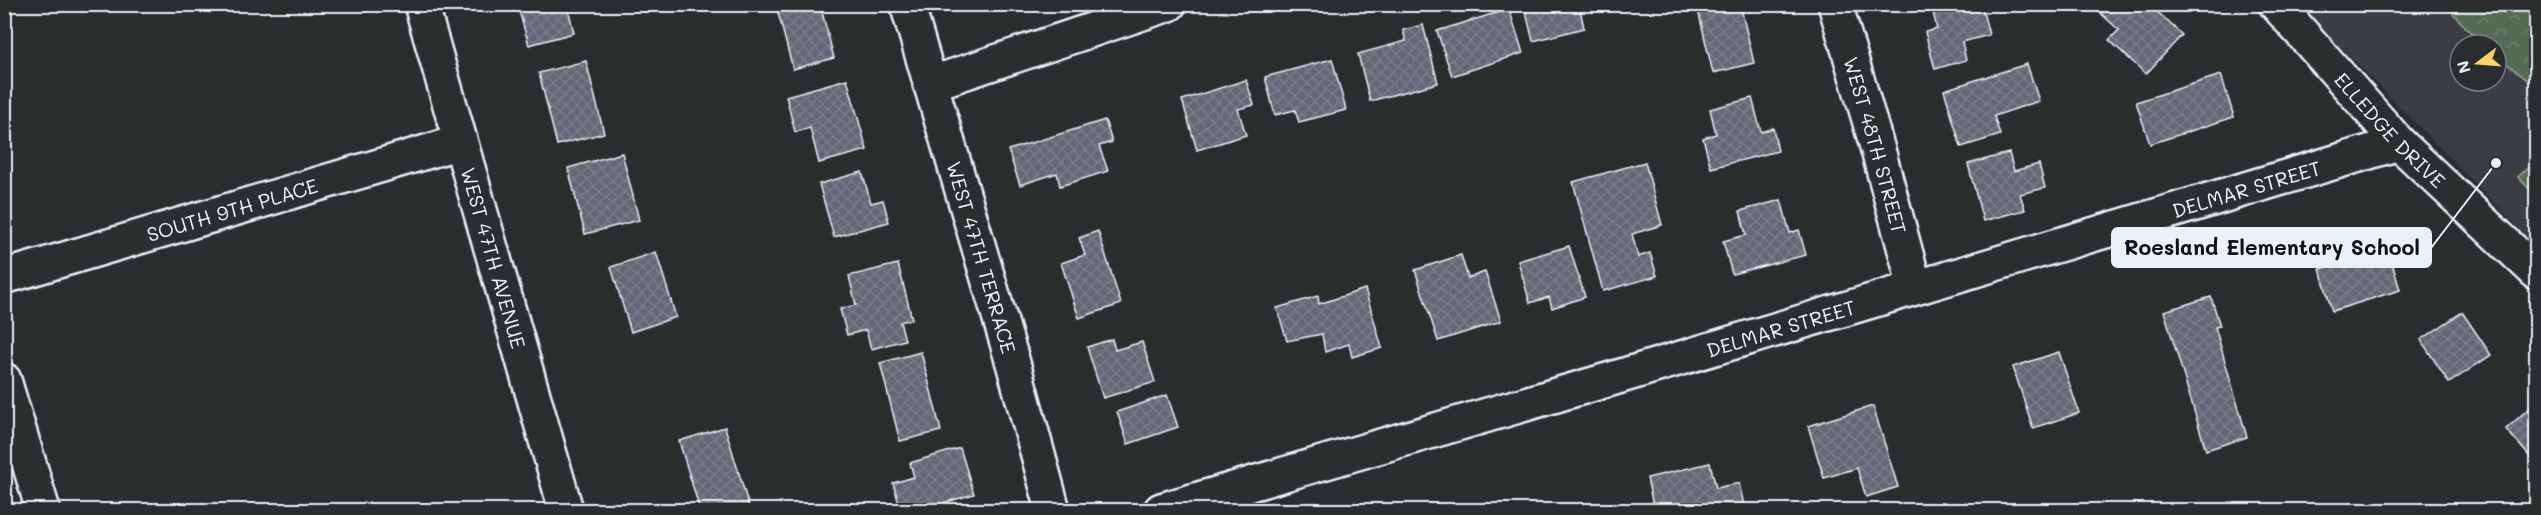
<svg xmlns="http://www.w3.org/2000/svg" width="2541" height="515" font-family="Mali,sans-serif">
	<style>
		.built { fill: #3b3e44; fill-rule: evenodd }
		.grass { fill: #576a54; stroke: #a0aea6; stroke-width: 1.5 }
		.park { fill: url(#park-crowns); stroke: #a0aea6; stroke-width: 1.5 }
		.building { fill: url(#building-cross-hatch); stroke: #e8f1f8; stroke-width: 1.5 }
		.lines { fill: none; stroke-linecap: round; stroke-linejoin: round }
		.minor-casing { stroke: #e8f1f8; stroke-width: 38 }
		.minor { stroke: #2a2d2e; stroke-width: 33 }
		.labels { text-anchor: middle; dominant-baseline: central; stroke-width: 5; stroke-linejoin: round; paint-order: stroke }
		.street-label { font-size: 20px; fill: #e8f1f8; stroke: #2a2d2e }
		.leader { fill: none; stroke: #e8f1f8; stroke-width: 2 }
		.callout-dot { fill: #e8f1f8; stroke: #2a2d2e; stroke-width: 2 }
		.callout { fill: #e8f1f8; stroke: #e8f1f8; stroke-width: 2 }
		.callout-label { font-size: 21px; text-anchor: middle; font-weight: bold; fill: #111 }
	</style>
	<defs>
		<pattern id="park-crowns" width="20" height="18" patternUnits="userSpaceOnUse" patternTransform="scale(1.5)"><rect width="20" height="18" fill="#576a54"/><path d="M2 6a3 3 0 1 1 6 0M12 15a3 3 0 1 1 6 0" fill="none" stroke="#6f806d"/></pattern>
		<pattern id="building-cross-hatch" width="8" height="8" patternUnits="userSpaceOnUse" patternTransform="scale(1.5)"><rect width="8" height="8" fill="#646776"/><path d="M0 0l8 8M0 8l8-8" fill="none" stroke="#7a7d8a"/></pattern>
	</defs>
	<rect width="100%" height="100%" fill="#2a2d2e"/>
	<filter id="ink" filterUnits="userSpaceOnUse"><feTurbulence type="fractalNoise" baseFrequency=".0167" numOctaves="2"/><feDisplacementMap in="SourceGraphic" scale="12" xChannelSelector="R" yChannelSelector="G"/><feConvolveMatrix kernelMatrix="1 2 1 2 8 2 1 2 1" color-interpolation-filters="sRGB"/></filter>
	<g filter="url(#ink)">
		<path class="built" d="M2299 5H2536V245ZM2460 45H2496V81H2460Z"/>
		<path class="grass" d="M2536 160V196L2518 177Z"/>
		<path class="park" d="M2446 5H2536V87L2496 55V45C2478 45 2457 18 2446 5Z"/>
		<g class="building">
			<path d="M517 4H567L574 33 529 45Z"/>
			<path d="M794 4H820L834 58 793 69 777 9Z"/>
			<path d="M1524 4H1579L1584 28 1533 41Z"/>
			<path d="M1720 4H1740L1754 63 1713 73 1698 10Z"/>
			<path d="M1931 4H1981L1989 35 1962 42 1966 60 1935 69 1925 32 1937 29Z"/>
			<path d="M2102 4H2149L2182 35 2146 74 2109 40 2119 30 2097 10Z"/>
			<path d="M1509 9 1523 53 1452 76 1437 31Z"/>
			<path d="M1423 25 1438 83 1370 101 1358 54 1406 41 1403 30Z"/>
			<path d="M1332 59 1346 110 1299 122 1295 110 1275 115 1265 77Z"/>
			<path d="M586 61 604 133 557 145 539 73Z"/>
			<path d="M2027 64 2039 101 1994 116 2000 135 1961 147 1944 90Z"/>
			<path d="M2221 75 2234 117 2150 144 2136 102Z"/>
			<path d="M847 79 867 150 819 163 810 128 795 132 786 96Z"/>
			<path d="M1246 80 1254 105 1238 109 1246 135 1197 150 1182 100Z"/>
			<path d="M1752 98 1761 132 1773 128 1778 151 1711 168 1703 138 1716 134 1710 109Z"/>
			<path d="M1105 120 1112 142 1099 146 1108 171 1060 186 1057 173 1020 185 1008 150Z"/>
			<path d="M622 153 639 220 585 234 568 168Z"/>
			<path d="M2009 153 2014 171 2039 164 2045 188 2020 194 2025 210 1983 221 1968 164Z"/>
			<path d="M1645 162 1662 225 1632 234 1638 257 1650 253 1657 276 1603 291 1573 182Z"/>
			<path d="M862 172 871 203 883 200 889 222 834 237 819 184Z"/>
			<path d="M1781 200 1790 233 1799 230 1806 255 1732 274 1723 241 1746 235 1740 211Z"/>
			<path d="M1098 231 1121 304 1079 318 1061 263 1085 255 1079 238Z"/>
			<path d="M1569 246 1585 297 1552 308 1549 297 1530 303 1518 261Z"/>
			<path d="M2388 249 2400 290 2332 311 2320 269Z"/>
			<path d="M656 252 676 317 631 332 611 267Z"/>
			<path d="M1461 255 1468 278 1485 272 1501 321 1438 341 1415 270Z"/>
			<path d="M898 264 912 319 900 322 905 340 871 349 866 330 847 335 840 309 856 305 849 276Z"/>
			<path d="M1365 289 1382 348 1352 357 1349 344 1325 352 1322 334 1287 341 1277 308 1318 296 1319 304Z"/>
			<path d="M2211 297 2220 326 2215 327 2247 437 2206 450 2164 311Z"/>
			<path d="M2462 312 2491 355 2449 383 2421 340Z"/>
			<path d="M1112 339 1115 350 1142 342 1155 382 1103 398 1087 347Z"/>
			<path d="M921 352 941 431 900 441 880 363Z"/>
			<path d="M2059 352 2079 413 2033 428 2013 367Z"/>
			<path d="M1167 395 1178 427 1128 444 1117 412Z"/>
			<path d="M2536 402V464L2506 429Z"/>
			<path d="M1873 406 1898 487 1866 497 1857 468 1824 478 1808 426Z"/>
			<path d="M725 427 750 510H700L679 441Z"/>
			<path d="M960 448 974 494 919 510H901L893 483 914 477 910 463Z"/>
			<path d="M1710 463 1716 488 1739 483 1745 510H1654L1647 478Z"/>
		</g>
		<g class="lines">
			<defs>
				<g id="minor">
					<path id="s1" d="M421 4 566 510"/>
					<path id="s2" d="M907 4 1013 363 1053 510"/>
					<path id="s3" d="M1835 4 1878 150 1915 287"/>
					<path id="s4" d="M2276 4 2399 143 2536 272"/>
					<path d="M930 84 1169 4"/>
					<path id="s5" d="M4 277 460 142"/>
					<path d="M4 380 43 510"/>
					<path id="s6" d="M1161 510 1611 379 2399 143"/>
				</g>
			</defs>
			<use href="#minor" class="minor-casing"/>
			<use href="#minor" class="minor"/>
		</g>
	</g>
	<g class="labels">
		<g class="street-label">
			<text stroke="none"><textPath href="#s4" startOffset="170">ELLEDGE DRIVE</textPath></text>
			<text stroke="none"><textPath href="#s3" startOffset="147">WEST 48TH STREET</textPath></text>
			<text stroke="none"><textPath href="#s6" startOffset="1132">DELMAR STREET</textPath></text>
			<text stroke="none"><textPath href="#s5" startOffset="238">SOUTH 9TH PLACE</textPath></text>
			<text stroke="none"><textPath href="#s2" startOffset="264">WEST 47TH TERRACE</textPath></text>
			<text stroke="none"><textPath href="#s1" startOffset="264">WEST 47TH AVENUE</textPath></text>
			<text stroke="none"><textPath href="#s6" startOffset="646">DELMAR STREET</textPath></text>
		</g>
	</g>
	<path class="leader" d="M2496 163L2431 248"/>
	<circle class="callout-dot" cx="2496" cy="163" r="6"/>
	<rect class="callout" x="2112" y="228" width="319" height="39" rx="6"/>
	<g class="callout-label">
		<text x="2272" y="255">Roesland Elementary School</text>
	</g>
	<rect width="2541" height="515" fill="none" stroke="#2a2d2e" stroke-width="24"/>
	<rect x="12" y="12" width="2517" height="491" fill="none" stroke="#e8f1f8" stroke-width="2" filter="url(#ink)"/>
	<g transform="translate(2478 63) rotate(254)"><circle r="28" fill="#2a2d2e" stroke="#767b7f" stroke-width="1.5"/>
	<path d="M0-4.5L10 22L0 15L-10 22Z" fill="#ffd166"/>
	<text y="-9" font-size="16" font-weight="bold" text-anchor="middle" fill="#e8f1f8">N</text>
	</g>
</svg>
